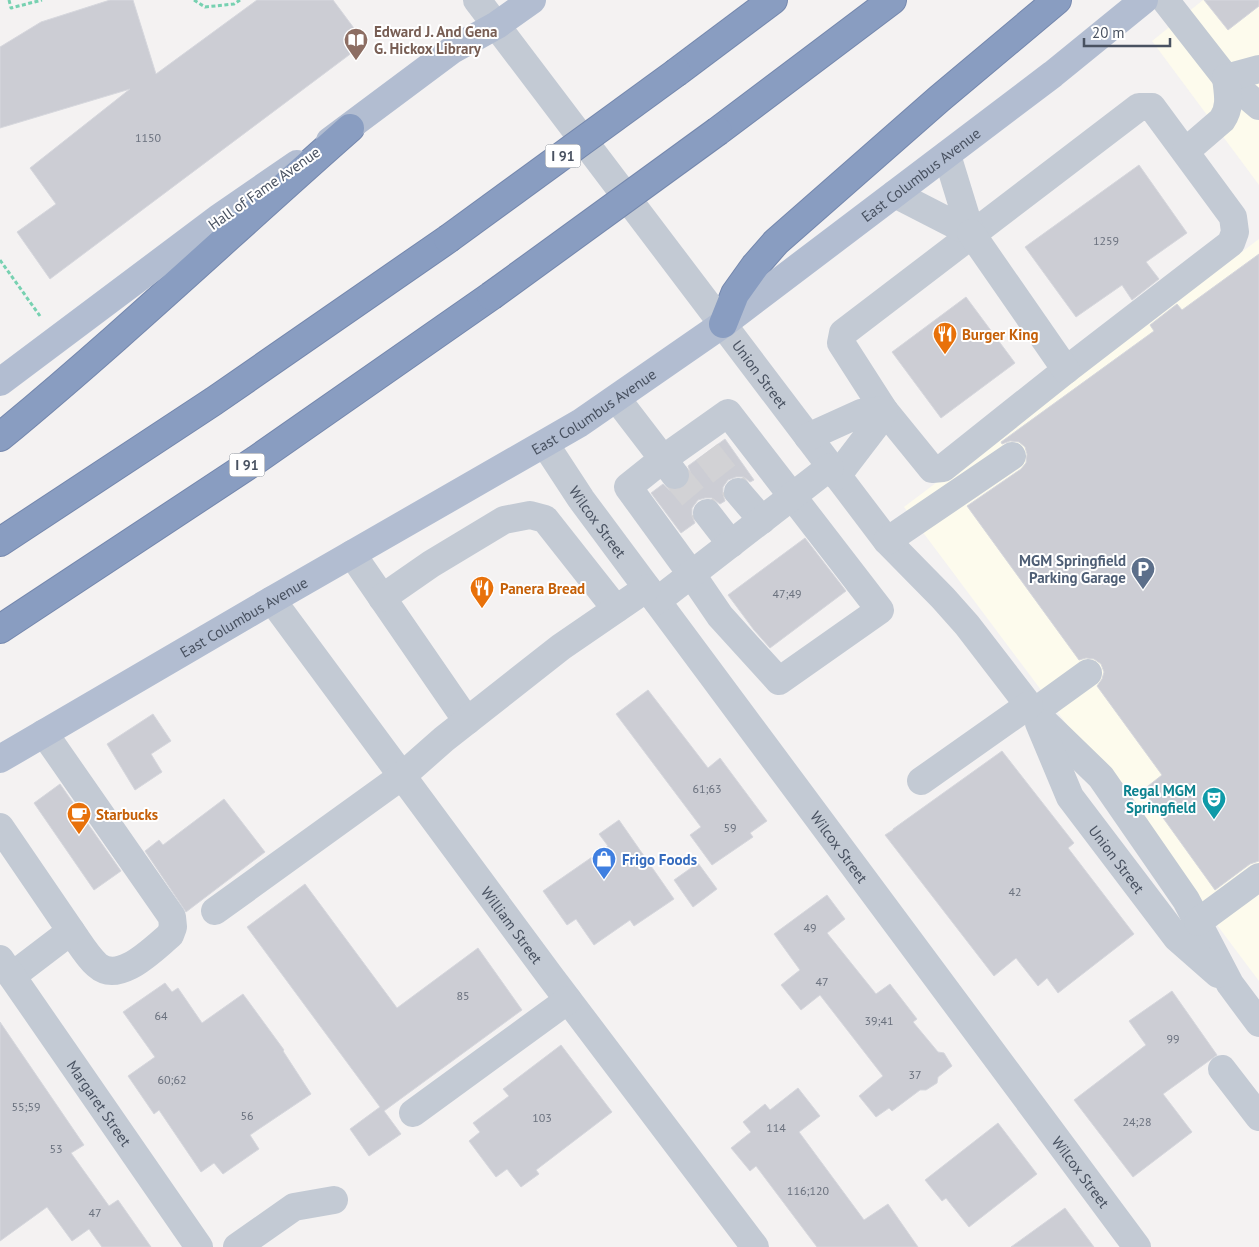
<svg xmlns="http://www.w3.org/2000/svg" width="1259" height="1247" font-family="'PT Sans',sans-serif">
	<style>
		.commercial { fill: #fdfbed }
		.building { fill: #cccdd4; stroke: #d6d7dd }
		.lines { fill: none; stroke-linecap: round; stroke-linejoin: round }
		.minor-tunnel { stroke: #d2d2d5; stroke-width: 28; stroke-dasharray: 28 14; stroke-linecap: butt }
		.highway-casing { stroke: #7487ad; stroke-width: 30 }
		.path { stroke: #77d1b1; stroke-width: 3; stroke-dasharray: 4 2.5; stroke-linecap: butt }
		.minor { stroke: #c3cad4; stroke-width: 28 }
		.major { stroke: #b2bdd1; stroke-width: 28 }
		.highway { stroke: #899dc1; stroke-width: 28 }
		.highway-bridge-casing { stroke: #7487ad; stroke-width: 30; stroke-linecap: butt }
		.highway-bridge { stroke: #899dc1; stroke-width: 28 }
		.labels { text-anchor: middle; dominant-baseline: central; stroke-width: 4; stroke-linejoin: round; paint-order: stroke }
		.number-label { font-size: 12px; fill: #6a717e }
		.shield { fill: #fff; stroke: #808690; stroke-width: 1 }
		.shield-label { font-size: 14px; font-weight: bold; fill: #495261 }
		.education-label { font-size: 15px; font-weight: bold; fill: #785e54; stroke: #fff; text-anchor: start }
		.street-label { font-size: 15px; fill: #495261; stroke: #fff }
		.food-label { font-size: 15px; font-weight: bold; fill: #c56008; stroke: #fff; text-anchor: start }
		.service-label { font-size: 15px; font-weight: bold; fill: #4e5e75; stroke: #fff; text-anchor: end }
		.culture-label { font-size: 15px; font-weight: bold; fill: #0d838f; stroke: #fff; text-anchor: end }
		.shop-label { font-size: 15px; font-weight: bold; fill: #366cbe; stroke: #fff; text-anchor: start }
	</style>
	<rect width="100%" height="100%" fill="#f4f2f2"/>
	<g class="commercial">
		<path d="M1203 0H1259V185L1152 41Z"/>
		<path d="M1259 239V981L904 507Z"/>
	</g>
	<g class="building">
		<path d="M110 0H133L156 74 257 0H333L365 43 50 279 17 232 56 204 30 168 130 89 0 128V47L41 22Z"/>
		<path d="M1204 0H1259V6L1228 30Z"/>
		<path d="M1139 165 1187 233 1146 262 1159 279 1132 300 1122 285 1076 317 1025 247Z"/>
		<path d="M1259 254V861L1250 864 1215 890 1143 790 1162 775 1097 686 1102 679 1104 672 1101 664 1094 659 1086 658 1079 660 967 506 1021 469 1026 463 1027 454 1025 447 1019 442 1010 441 1002 444 1001 442 1154 331 1150 325 1177 304 1182 310Z"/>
		<path d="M966 297 1015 363 941 418 892 352Z"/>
		<path d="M725 439 754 480 750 482 744 477H736L728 480 723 487V494L725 501 720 504 712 498H705L698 500 692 508V516L695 523 681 533 651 493 663 484 669 490 676 491 684 488 690 481 691 474 688 466Z"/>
		<path d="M805 538 846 591 770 648 754 630 728 595Z"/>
		<path d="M648 690 708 768 720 758 767 821 750 833 753 837 712 865 690 835 701 827 616 714Z"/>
		<path d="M153 714 171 741 151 754 162 772 135 790 107 744Z"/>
		<path d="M1002 751 1074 843 1068 848 1134 934 1058 993 1047 978 1038 986 1016 958 994 976 885 835 893 830V829Z"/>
		<path d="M60 784 121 871 94 890 34 803Z"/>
		<path d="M224 799 265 852 186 912 145 851 159 840 163 845Z"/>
		<path d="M619 820 674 899 634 926 630 920 594 945 576 919 567 925 543 891 608 846 599 834Z"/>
		<path d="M698 863 717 889 693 907 674 880Z"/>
		<path d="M305 884 397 1008 478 948 522 1010 384 1111 401 1134 369 1156 350 1129 380 1107 247 927Z"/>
		<path d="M827 895 845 919 827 933 876 994 890 984 917 1019 913 1022 938 1052 944 1053 952 1066 938 1077 937 1083 926 1090H920L892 1111 889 1108 876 1117 859 1096 883 1076 820 995 801 1010 781 985 800 970 774 934Z"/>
		<path d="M165 983 172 992 178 988 202 1023 243 994 284 1050 283 1051 311 1094 250 1135 259 1149 223 1174 214 1163 201 1172 159 1110 154 1114 128 1076 155 1057 123 1012Z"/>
		<path d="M1172 991 1217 1055 1163 1094 1192 1132 1133 1177 1074 1100 1146 1045 1129 1021Z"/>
		<path d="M0 1022 84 1145 71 1153 109 1206 118 1200 151 1247H102L89 1229 72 1241 47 1207 0 1241Z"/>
		<path d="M561 1045 612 1112 536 1170 539 1174 521 1187 507 1169 496 1177 469 1141 480 1132 473 1123 509 1096 503 1089Z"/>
		<path d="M798 1088 820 1116 799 1132 864 1220 888 1204 918 1247H817L756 1166 750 1171 731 1148 751 1132 743 1122 765 1104 770 1110Z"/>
		<path d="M998 1123 1037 1174 969 1227 946 1198 942 1201 925 1180Z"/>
		<path d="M1065 1208 1094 1247H1011Z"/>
	</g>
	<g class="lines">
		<g class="minor-tunnel">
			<path d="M707 452 738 492"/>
			<path d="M675 475 707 513"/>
		</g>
		<defs>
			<g id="highway">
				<path d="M677 72 773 0"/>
				<path d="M718 131 892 0"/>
				<path d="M723 324 735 294 755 266 776 242 939 99 1057 0"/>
				<path d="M0 437C120 338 233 231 350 128"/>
				<path d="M0 542 214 401 448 239"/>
				<path d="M0 629 256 460 491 296"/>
			</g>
		</defs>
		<use href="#highway" class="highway-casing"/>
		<g class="path">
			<path d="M9 0 11 8 42 0"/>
			<path d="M194 0 205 7 234 4 240 0"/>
			<path d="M0 260 40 316"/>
		</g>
		<g class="minor">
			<path id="s1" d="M477 0 887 541 943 598 967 625 1034 712 1101 777 1186 900 1230 984 1259 1023"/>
			<path d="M1165 0 1226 78 1259 106"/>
			<path d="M1226 78 1259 69"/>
			<path d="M1139 107H1152L1233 217 1235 232 1231 243 1066 370 943 468 932 469 884 410 841 343 843 333Z"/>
			<path d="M1186 151 1222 120C1231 107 1228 94 1226 78"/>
			<path d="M895 194 971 233 947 155"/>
			<path d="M971 233 1066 370"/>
			<path d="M617 399 663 459 728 413 880 610 779 681 720 616 692 575 628 487 663 459 675 475"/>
			<path d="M808 437 861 413 884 410 876 425 837 476"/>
			<path id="s2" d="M545 444 581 499 1137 1247"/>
			<path d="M738 492 762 520"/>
			<path d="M707 513 731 544"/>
			<path d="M887 541 1012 456"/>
			<path d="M352 554 467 721"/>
			<path d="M382 598 431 564 504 520 530 515 545 519 616 609"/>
			<path id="s3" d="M272 600 550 976 755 1247"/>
			<path d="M657 601 830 467"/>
			<path d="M1034 712 1088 673"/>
			<path id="s4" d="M1039 723 1070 797 1177 938 1218 974"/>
			<path d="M44 733 172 917 173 927 170 935C153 949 119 985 97 965 87 956 79 942 71 931"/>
			<path d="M921 781 1029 705"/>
			<path d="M0 827 71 931 12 976"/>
			<path d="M215 911 402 776 444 739 561 647 647 588"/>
			<path d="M1198 922 1259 877"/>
			<path id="s5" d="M0 959 199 1247"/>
			<path d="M1222 1069 1259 1117"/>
			<path d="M413 1113 568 1000"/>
			<path d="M237 1247 294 1207 334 1200"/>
		</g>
		<g class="major">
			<path d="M330 141 452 50 497 25 532 0"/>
			<path d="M0 382 220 217 297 164"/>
			<path id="s6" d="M0 759 272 600 580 423 723 324 1053 74 1144 0"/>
		</g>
		<use href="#highway" class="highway"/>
		<defs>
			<g id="highway-bridge">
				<path d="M448 239 677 72"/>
				<path d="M491 296 718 131"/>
			</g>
		</defs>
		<use href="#highway-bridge" class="highway-bridge-casing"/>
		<use href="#highway-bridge" class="highway-bridge"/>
	</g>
	<defs>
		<symbol id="library-pin" viewBox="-11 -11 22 30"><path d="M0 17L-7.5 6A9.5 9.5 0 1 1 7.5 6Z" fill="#8d6e63" stroke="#fff"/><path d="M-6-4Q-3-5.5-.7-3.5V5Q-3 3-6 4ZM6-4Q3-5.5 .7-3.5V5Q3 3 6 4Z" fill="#fff"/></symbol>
		<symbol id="restaurant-pin" viewBox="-11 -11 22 30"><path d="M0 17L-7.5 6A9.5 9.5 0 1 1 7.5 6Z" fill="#e8710a" stroke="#fff"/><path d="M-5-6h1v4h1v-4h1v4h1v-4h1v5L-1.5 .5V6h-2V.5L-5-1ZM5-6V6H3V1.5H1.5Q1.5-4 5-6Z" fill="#fff"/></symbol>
		<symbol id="parking-pin" viewBox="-11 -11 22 30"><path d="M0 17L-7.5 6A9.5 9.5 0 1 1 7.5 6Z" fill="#5c6f8a" stroke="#fff"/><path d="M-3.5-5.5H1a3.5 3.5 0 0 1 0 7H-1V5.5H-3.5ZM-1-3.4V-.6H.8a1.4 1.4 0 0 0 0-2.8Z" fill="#fff"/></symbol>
		<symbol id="theatre-pin" viewBox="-11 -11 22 30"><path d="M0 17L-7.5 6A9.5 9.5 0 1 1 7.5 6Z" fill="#0f9aa8" stroke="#fff"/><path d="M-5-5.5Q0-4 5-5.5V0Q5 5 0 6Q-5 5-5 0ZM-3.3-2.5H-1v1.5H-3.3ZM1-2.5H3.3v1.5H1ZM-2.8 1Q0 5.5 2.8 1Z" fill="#fff"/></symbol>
		<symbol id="cafe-pin" viewBox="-11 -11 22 30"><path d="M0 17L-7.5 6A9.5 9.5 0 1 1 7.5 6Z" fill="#e8710a" stroke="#fff"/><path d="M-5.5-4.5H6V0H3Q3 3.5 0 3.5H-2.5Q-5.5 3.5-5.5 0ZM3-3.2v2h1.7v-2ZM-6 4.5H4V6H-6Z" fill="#fff"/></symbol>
		<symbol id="shop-pin" viewBox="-11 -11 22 30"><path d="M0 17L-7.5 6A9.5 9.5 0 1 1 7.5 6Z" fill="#3f7fe0" stroke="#fff"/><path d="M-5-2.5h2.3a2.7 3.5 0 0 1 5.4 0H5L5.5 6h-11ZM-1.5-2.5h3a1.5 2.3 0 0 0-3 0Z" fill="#fff"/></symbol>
	</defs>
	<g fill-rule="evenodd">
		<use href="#library-pin" x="342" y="26" width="28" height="38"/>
		<use href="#restaurant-pin" x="931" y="320" width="28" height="38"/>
		<use href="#parking-pin" x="1129" y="555" width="28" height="38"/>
		<use href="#restaurant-pin" x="468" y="574" width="28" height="38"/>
		<use href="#theatre-pin" x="1200" y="785" width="28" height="38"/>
		<use href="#cafe-pin" x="65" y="800" width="28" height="38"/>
		<use href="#shop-pin" x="590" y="845" width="28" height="38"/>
	</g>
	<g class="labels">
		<g class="number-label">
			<text x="148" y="137">1150</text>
			<text x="1106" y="240">1259</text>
			<text x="787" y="593">47;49</text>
			<text x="707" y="788">61;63</text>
			<text x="730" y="827">59</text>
			<text x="1015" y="891">42</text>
			<text x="810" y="927">49</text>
			<text x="822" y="981">47</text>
			<text x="463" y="995">85</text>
			<text x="161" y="1015">64</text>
			<text x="879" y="1020">39;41</text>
			<text x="1173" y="1038">99</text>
			<text x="915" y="1074">37</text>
			<text x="172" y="1079">60;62</text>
			<text x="26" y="1106">55;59</text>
			<text x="247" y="1115">56</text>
			<text x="542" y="1117">103</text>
			<text x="1137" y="1121">24;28</text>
			<text x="776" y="1127">114</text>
			<text x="56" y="1148">53</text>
			<text x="808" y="1190">116;120</text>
			<text x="95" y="1212">47</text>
		</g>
		<g class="shield">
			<rect x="545.5" y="144.5" width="35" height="23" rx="4"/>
			<rect x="229.5" y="453.5" width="35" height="23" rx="4"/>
		</g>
		<g class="shield-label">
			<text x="563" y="156">I 91</text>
			<text x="247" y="465">I 91</text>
		</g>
		<g class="education-label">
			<text x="374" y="31">Edward J. And Gena<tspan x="374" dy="17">G. Hickox Library</tspan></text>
		</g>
		<g class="street-label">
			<text stroke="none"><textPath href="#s6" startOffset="1092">East Columbus Avenue</textPath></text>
			<text transform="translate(264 188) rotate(-35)">Hall of Fame Avenue</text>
			<text stroke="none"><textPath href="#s1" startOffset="469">Union Street</textPath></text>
			<text stroke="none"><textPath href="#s6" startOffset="688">East Columbus Avenue</textPath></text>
			<text stroke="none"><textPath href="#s2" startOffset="94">Wilcox Street</textPath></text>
			<text stroke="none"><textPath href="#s6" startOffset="282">East Columbus Avenue</textPath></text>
			<text stroke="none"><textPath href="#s2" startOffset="499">Wilcox Street</textPath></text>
			<text stroke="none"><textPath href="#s4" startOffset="158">Union Street</textPath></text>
			<text stroke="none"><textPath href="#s3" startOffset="404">William Street</textPath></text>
			<text stroke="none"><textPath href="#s5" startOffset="175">Margaret Street</textPath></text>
			<text stroke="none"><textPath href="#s2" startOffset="904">Wilcox Street</textPath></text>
		</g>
		<g class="food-label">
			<text x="962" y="334">Burger King</text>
			<text x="500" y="588">Panera Bread</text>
			<text x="96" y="814">Starbucks</text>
		</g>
		<g class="service-label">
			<text x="1126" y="560">MGM Springfield<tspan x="1126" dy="17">Parking Garage</tspan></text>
		</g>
		<g class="culture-label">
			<text x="1196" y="790">Regal MGM<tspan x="1196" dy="17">Springfield</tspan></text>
		</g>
		<g class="shop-label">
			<text x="622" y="859">Frigo Foods</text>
		</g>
	</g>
	<path d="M1084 38v8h86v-8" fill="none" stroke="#495261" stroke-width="2.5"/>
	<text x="1092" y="38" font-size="15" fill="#495261" stroke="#ffffff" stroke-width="4" paint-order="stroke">20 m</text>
</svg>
